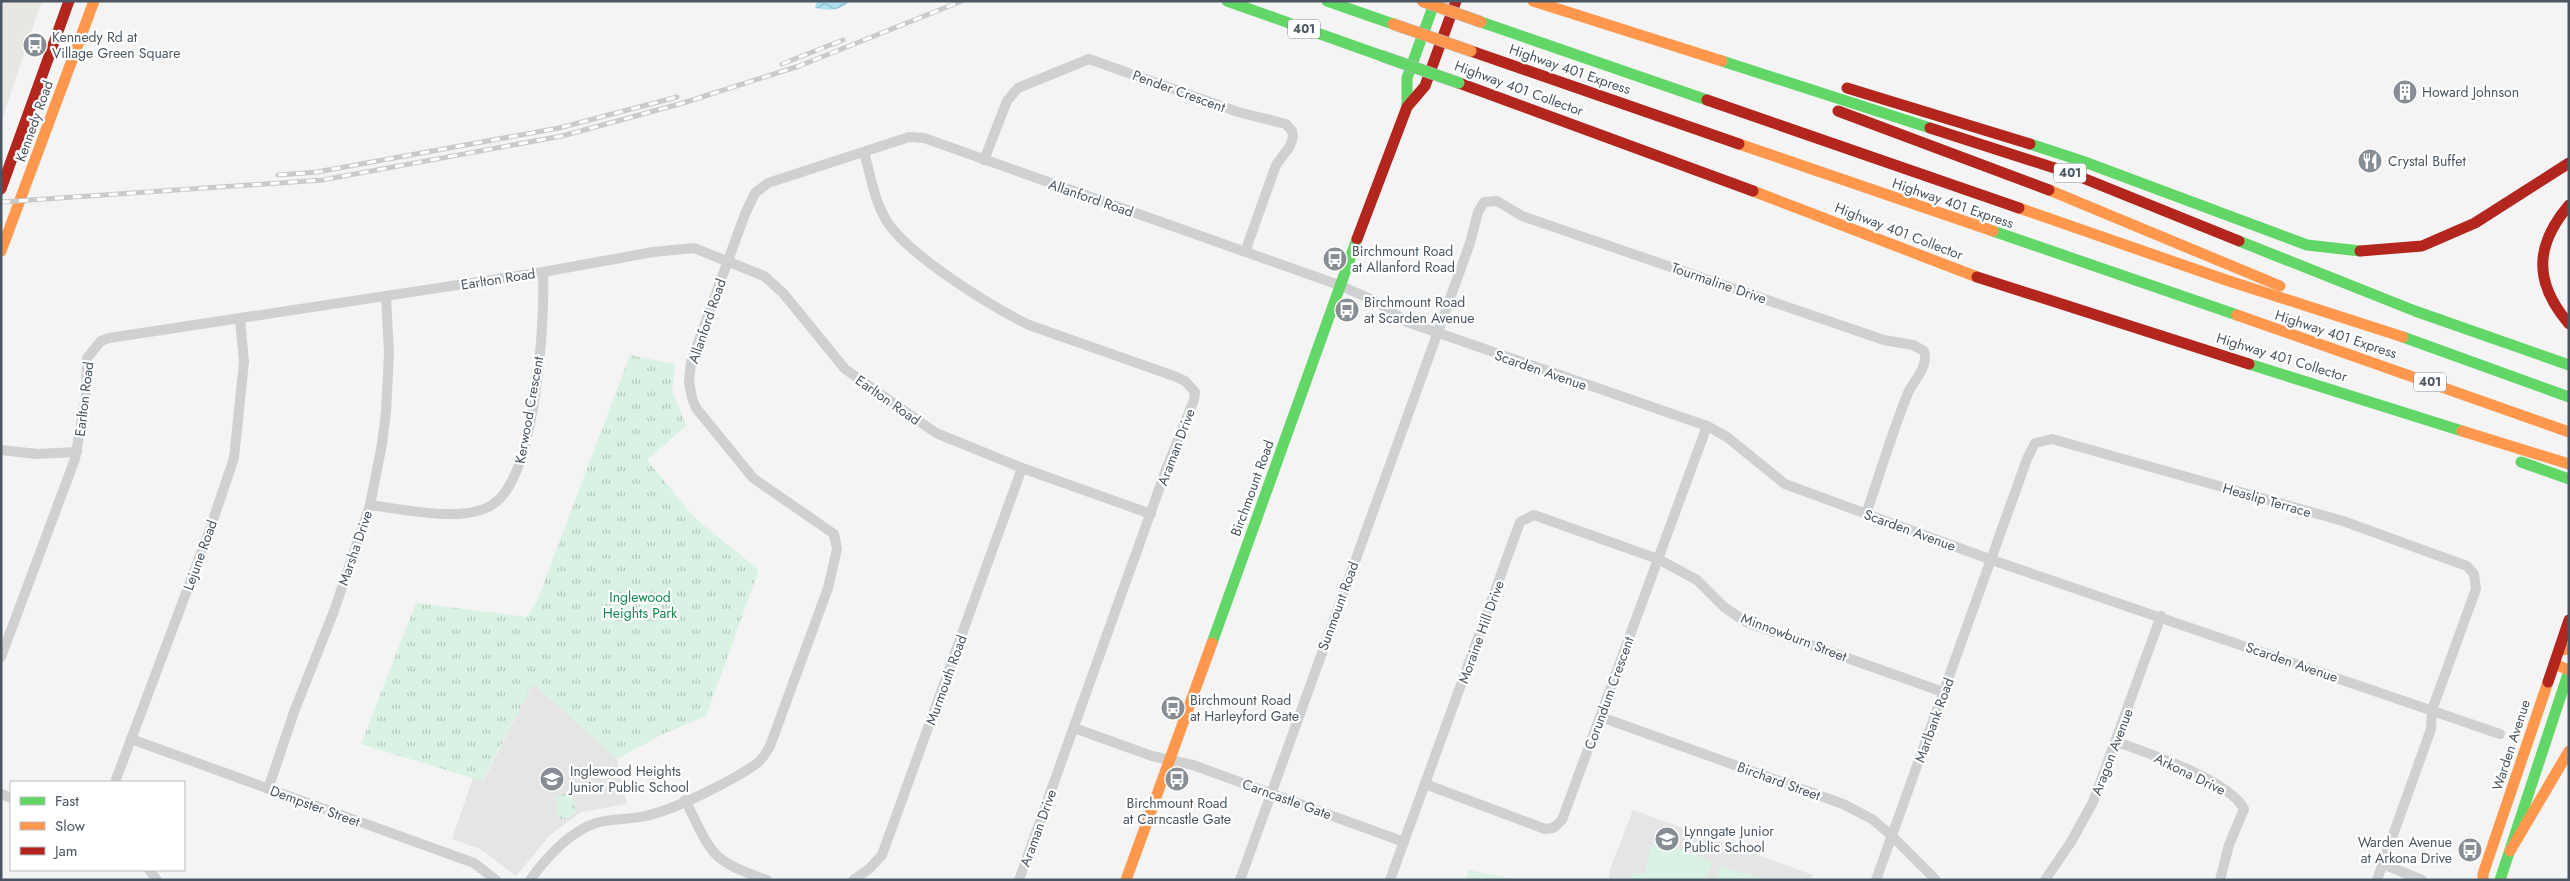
<svg xmlns="http://www.w3.org/2000/svg" width="2570" height="881" font-family="Jost,sans-serif">
	<style>
		.commercial { fill: #e8e7e3 }
		.education { fill: #e6e5e6 }
		.park { fill: url(#park-tufts) }
		.pitch { fill: #d9f2e3 }
		.water { fill: url(#water-waves) }
		.lines { fill: none; stroke-linecap: round; stroke-linejoin: round }
		.street { stroke: #ced0d2; stroke-width: 10 }
		.fast { stroke: #63d668; stroke-width: 11 }
		.slow { stroke: #ff974d; stroke-width: 11 }
		.jam { stroke: #b3261e; stroke-width: 11 }
		.rail-casing { stroke: #c9cacc; stroke-width: 5 }
		.rail { stroke: #fff; stroke-width: 3; stroke-dasharray: 9; stroke-linecap: butt }
		.fast-bridge-casing { stroke: #b9bec3; stroke-width: 12; stroke-linecap: butt }
		.slow-bridge-casing { stroke: #b9bec3; stroke-width: 12; stroke-linecap: butt }
		.fast-bridge { stroke: #63d668; stroke-width: 11 }
		.slow-bridge { stroke: #ff974d; stroke-width: 11 }
		.labels { text-anchor: middle; dominant-baseline: central; stroke-width: 4.5; stroke-linejoin: round; paint-order: stroke }
		.shield { fill: #fff; stroke: #808990; stroke-width: 1 }
		.shield-label { font-size: 12px; font-weight: bold; fill: #4a5661 }
		.poi-label { font-size: 14px; fill: #4a5661; stroke: #fff; text-anchor: start }
		.street-label { font-size: 14px; fill: #4a5661; stroke: #fff }
		.park-label { font-size: 14px; fill: #17864f; stroke: #fff }
	</style>
	<defs>
		<pattern id="park-tufts" width="24" height="20" patternUnits="userSpaceOnUse" patternTransform="scale(1.25)"><rect width="24" height="20" fill="#d9f2e3"/><path d="M3 7l-1-3M5 7V3M7 7l1-3M15 17l-1-3M17 17v-4M19 17l1-3" fill="none" stroke="#b2c7bb"/></pattern>
		<pattern id="water-waves" width="16" height="10" patternUnits="userSpaceOnUse" patternTransform="scale(1.25)"><rect width="16" height="10" fill="#aee2f0"/><path d="M0 5q4-4 8 0t8 0" fill="none" stroke="#90bac6"/></pattern>
	</defs>
	<rect width="100%" height="100%" fill="#f4f4f4"/>
	<path class="commercial" d="M1 1H42L1 122Z"/>
	<g class="education">
		<path d="M533 683 617 759 627 804 581 812 550 835 516 876 480 849 452 839 473 778 483 781Z"/>
		<path d="M1633 810 1813 875 1811 880H1609L1610 869Z"/>
	</g>
	<g class="park">
		<path d="M630 355 675 364 672 390 686 426 647 460 694 517 759 570 706 716 663 734 617 759 533 683 482 781 361 744 416 603 527 617 537 601Z"/>
		<path d="M563 794H571L577 812 562 820 556 814V798Z"/>
		<path d="M1469 870 1516 880H1465Z"/>
	</g>
	<g class="pitch">
		<path d="M1654 838 1713 862 1705 880H1631L1632 873 1644 874Z"/>
		<path d="M1720 866 1767 880H1716Z"/>
	</g>
	<path class="water" d="M817 1H848L849 2C838 12 827 10 815 8Z"/>
	<g class="lines">
		<g class="street">
			<path d="M864 152C870 173 874 199 885 218 904 253 992 307 1029 325L1174 376 1185 381 1195 392 1194 400 1167 467 1019 880"/>
			<path d="M984 160 1007 101 1018 88 1089 59 1238 112 1286 124 1292 131 1293 137 1290 146 1276 165 1245 252"/>
			<path d="M1 450 37 454 77 452"/>
			<path d="M370 505C403 509 468 525 496 502 536 470 545 322 543 272"/>
			<path d="M1 657 75 459 86 395 87 358 101 341 109 338 543 272 653 252 694 248 764 276 783 293 845 369 936 433 1022 468 1151 514"/>
			<path d="M1601 717 1843 804 1872 819 1892 836 1936 880"/>
			<path d="M1074 728 1152 756 1193 765 1404 842"/>
			<path d="M131 739 474 863 496 880"/>
			<path d="M2117 742C2148 753 2229 780 2244 809L2229 845 2220 880"/>
			<path d="M115 782 209 532 234 458 244 362 240 319"/>
			<path d="M1425 784 1545 829 1553 828 1562 820 1707 426"/>
			<path d="M268 789 294 712 334 611 370 505 382 444 386 412 389 353 386 296"/>
			<path d="M1 794 11 798"/>
			<path d="M685 800C712 852 707 860 767 880"/>
			<path d="M2383 864 2422 880"/>
			<path d="M149 870 157 880"/>
			<path d="M530 880C546 858 569 832 596 823 612 818 629 820 645 816 672 811 734 780 756 764 763 759 766 753 770 746L828 588 837 549 834 534 753 478 696 408 692 398 689 382 691 362 745 214 755 193 768 183 909 137 924 138 1339 285 1375 301 1407 322 1707 426 1727 437 1785 484 1992 560 2500 734"/>
			<path d="M853 880 869 869 882 855 1022 468"/>
			<path d="M1240 880 1470 243 1478 212 1484 202 1497 201 1522 216 1884 340 1913 345 1924 351C1929 367 1914 380 1908 393 1892 432 1880 474 1866 514"/>
			<path d="M1390 880 1520 522 1534 515 1658 559 1697 580 1724 607 1746 622 1943 692"/>
			<path d="M1876 880 2027 459 2035 443 2052 439 2343 521 2467 566 2474 574 2476 589 2432 710 2431 729 2377 880"/>
			<path d="M2045 880 2071 842 2093 802 2161 616"/>
		</g>
		<g class="fast">
			<path d="M1227 1 1382 56"/>
			<path d="M1327 1 1393 24"/>
			<path d="M1481 22 1707 100"/>
			<path d="M1722 61 1930 128"/>
			<path d="M1407 107V78L1435 1"/>
			<path d="M2030 144 2082 161 2307 245 2360 251"/>
			<path d="M1993 231 2237 315"/>
			<path d="M2239 241 2415 311 2569 365"/>
			<path d="M2403 337 2569 397"/>
			<path d="M2249 364 2462 431"/>
			<path d="M2521 462 2569 479"/>
			<path d="M1212 643 1357 239"/>
			<path d="M2500 880 2569 671"/>
		</g>
		<g class="slow">
			<path d="M1533 1 1722 61"/>
			<path d="M1739 144 1993 231"/>
			<path d="M2049 190 2280 286"/>
			<path d="M1753 191 1977 277"/>
			<path d="M2019 208 2226 280 2403 337"/>
			<path d="M1 251 94 1"/>
			<path d="M2237 315 2569 432"/>
			<path d="M2462 431 2569 464"/>
			<path d="M2559 650 2569 649"/>
			<path d="M2554 664 2569 670"/>
			<path d="M2510 851 2569 751"/>
			<path d="M1126 880 1212 643"/>
			<path d="M2483 880V874L2548 682"/>
		</g>
		<g class="jam">
			<path d="M1471 51 1739 144"/>
			<path d="M1459 83 1753 191"/>
			<path d="M1847 88 2030 144"/>
			<path d="M1707 100 2019 208"/>
			<path d="M1838 111 2049 190"/>
			<path d="M1930 128 2073 174 2239 241"/>
			<path d="M1 189 69 1"/>
			<path d="M2569 205C2534 246 2534 283 2569 324"/>
			<path d="M1357 239 1407 107 1425 86 1456 1"/>
			<path d="M2360 251 2422 246 2475 223 2569 163"/>
			<path d="M1977 277 2249 364"/>
			<path d="M2548 682 2569 620"/>
		</g>
		<defs>
			<g id="rail">
				<path d="M782 64 843 40"/>
				<path d="M278 175 317 172 559 128 677 97"/>
				<path d="M1 202 322 180 562 136 683 103 799 66 962 1"/>
			</g>
		</defs>
		<use href="#rail" class="rail-casing"/>
		<use href="#rail" class="rail"/>
		<defs>
			<path id="fast-bridge" d="M1382 56 1459 83"/>
			<g id="slow-bridge">
				<path d="M1422 1 1481 22"/>
				<path d="M1393 24 1471 51"/>
			</g>
		</defs>
		<use href="#fast-bridge" class="fast-bridge-casing"/>
		<use href="#slow-bridge" class="slow-bridge-casing"/>
		<use href="#fast-bridge" class="fast-bridge"/>
		<use href="#slow-bridge" class="slow-bridge"/>
	</g>
	<defs>
		<symbol id="bus-disc" viewBox="-11 -11 22 22"><circle r="9.5" fill="#868d94" stroke="#fff"/><path d="M-5-6H5V4H4V6H2V4H-2V6H-4V4H-5ZM-3.5-4V0h7V-4ZM-3.5 1.2v1.5H-2V1.2ZM2 1.2v1.5H3.5V1.2Z" fill="#fff"/></symbol>
		<symbol id="building-disc" viewBox="-11 -11 22 22"><circle r="9.5" fill="#868d94" stroke="#fff"/><path d="M-4-6H4V6H1V3H-1V6H-4ZM-2.5-4.3h1.7v1.8h-1.7ZM.8-4.3h1.7v1.8H.8ZM-2.5-1h1.7V.8h-1.7ZM.8-1h1.7V.8H.8Z" fill="#fff"/></symbol>
		<symbol id="restaurant-disc" viewBox="-11 -11 22 22"><circle r="9.5" fill="#868d94" stroke="#fff"/><path d="M-5-6h1v4h1v-4h1v4h1v-4h1v5L-1.5 .5V6h-2V.5L-5-1ZM5-6V6H3V1.5H1.5Q1.5-4 5-6Z" fill="#fff"/></symbol>
		<symbol id="school-disc" viewBox="-11 -11 22 22"><circle r="9.5" fill="#868d94" stroke="#fff"/><path d="M0-5L7-2L0 1L-7-2ZM-4 1L0 2.5L4 1V4Q0 6-4 4Z" fill="#fff"/></symbol>
	</defs>
	<g fill-rule="evenodd">
		<use href="#bus-disc" x="21" y="31" width="28" height="28"/>
		<use href="#building-disc" x="2391" y="78" width="28" height="28"/>
		<use href="#restaurant-disc" x="2356" y="147" width="28" height="28"/>
		<use href="#bus-disc" x="1321" y="245" width="28" height="28"/>
		<use href="#bus-disc" x="1333" y="296" width="28" height="28"/>
		<use href="#bus-disc" x="1159" y="694" width="28" height="28"/>
		<use href="#school-disc" x="538" y="765" width="28" height="28"/>
		<use href="#bus-disc" x="1163" y="765" width="28" height="28"/>
		<use href="#school-disc" x="1653" y="825" width="28" height="28"/>
		<use href="#bus-disc" x="2456" y="836" width="28" height="28"/>
	</g>
	<g class="labels">
		<g class="shield">
			<rect x="1288" y="19.5" width="32" height="19" rx="4"/>
			<rect x="2054" y="163.5" width="32" height="19" rx="4"/>
			<rect x="2414" y="372.5" width="32" height="19" rx="4"/>
		</g>
		<g class="shield-label">
			<text x="1304" y="29">401</text>
			<text x="2070" y="173">401</text>
			<text x="2430" y="382">401</text>
		</g>
		<g class="poi-label">
			<text x="52" y="37">Kennedy Rd at<tspan x="52" dy="16">Village Green Square</tspan></text>
			<text x="2422" y="92">Howard Johnson</text>
			<text x="2388" y="161">Crystal Buffet</text>
			<text x="1352" y="251">Birchmount Road<tspan x="1352" dy="16">at Allanford Road</tspan></text>
			<text x="1364" y="302">Birchmount Road<tspan x="1364" dy="16">at Scarden Avenue</tspan></text>
			<text x="1190" y="700">Birchmount Road<tspan x="1190" dy="16">at Harleyford Gate</tspan></text>
			<text x="570" y="771">Inglewood Heights<tspan x="570" dy="16">Junior Public School</tspan></text>
			<text x="1177" y="803" text-anchor="middle">Birchmount Road<tspan x="1177" dy="16">at Carncastle Gate</tspan></text>
			<text x="1684" y="831">Lynngate Junior<tspan x="1684" dy="16">Public School</tspan></text>
			<text x="2452" y="842" text-anchor="end">Warden Avenue<tspan x="2452" dy="16">at Arkona Drive</tspan></text>
		</g>
		<g class="street-label">
			<text transform="translate(1570 69) rotate(19)">Highway 401 Express</text>
			<text transform="translate(1519 88) rotate(20)">Highway 401 Collector</text>
			<text transform="translate(1179 91) rotate(20)">Pender Crescent</text>
			<text transform="translate(34 121) rotate(-70)">Kennedy Road</text>
			<text transform="translate(1091 198) rotate(19)">Allanford Road</text>
			<text transform="translate(1953 203) rotate(19)">Highway 401 Express</text>
			<text transform="translate(1899 231) rotate(21)">Highway 401 Collector</text>
			<text transform="translate(498 279) rotate(-9)">Earlton Road</text>
			<text transform="translate(1719 283) rotate(19)">Tourmaline Drive</text>
			<text transform="translate(707 321) rotate(-71)">Allanford Road</text>
			<text transform="translate(2336 334) rotate(18)">Highway 401 Express</text>
			<text transform="translate(2282 357) rotate(17)">Highway 401 Collector</text>
			<text transform="translate(1541 370) rotate(19)">Scarden Avenue</text>
			<text transform="translate(84 399) rotate(-83)">Earlton Road</text>
			<text transform="translate(888 400) rotate(35)">Earlton Road</text>
			<text transform="translate(529 410) rotate(-80)">Kerwood Crescent</text>
			<text transform="translate(1176 447) rotate(-69)">Araman Drive</text>
			<text transform="translate(1252 488) rotate(-70)">Birchmount Road</text>
			<text transform="translate(2267 500) rotate(16)">Heaslip Terrace</text>
			<text transform="translate(1910 530) rotate(20)">Scarden Avenue</text>
			<text transform="translate(355 548) rotate(-71)">Marsha Drive</text>
			<text transform="translate(200 555) rotate(-70)">Lejune Road</text>
			<text transform="translate(1338 606) rotate(-70)">Sunmount Road</text>
			<text transform="translate(1481 632) rotate(-70)">Moraine Hill Drive</text>
			<text transform="translate(1794 637) rotate(21)">Minnowburn Street</text>
			<text transform="translate(2292 662) rotate(19)">Scarden Avenue</text>
			<text transform="translate(946 680) rotate(-70)">Murmouth Road</text>
			<text transform="translate(1609 693) rotate(-70)">Corundum Crescent</text>
			<text transform="translate(1934 720) rotate(-70)">Marlbank Road</text>
			<text transform="translate(2511 745) rotate(-72)">Warden Avenue</text>
			<text transform="translate(2112 752) rotate(-69)">Aragon Avenue</text>
			<text transform="translate(2190 774) rotate(26)">Arkona Drive</text>
			<text transform="translate(1779 781) rotate(20)">Birchard Street</text>
			<text transform="translate(1287 799) rotate(20)">Carncastle Gate</text>
			<text transform="translate(315 806) rotate(20)">Dempster Street</text>
			<text transform="translate(1038 828) rotate(-70)">Araman Drive</text>
		</g>
		<g class="park-label">
			<text x="640" y="597">Inglewood<tspan x="640" dy="16">Heights Park</tspan></text>
		</g>
	</g>
	<rect width="2570" height="881" fill="none" stroke="#4a5661" stroke-width="5"/>
	<rect x="10" y="781" width="175" height="90" fill="#ffffff" stroke="#b7bbc0"/>
	<rect x="20" y="797" width="25" height="8" fill="#63d668" stroke="#b7bbc0"/>
	<text x="55" y="806" font-size="15" fill="#4a5661">Fast</text>
	<rect x="20" y="822" width="25" height="8" fill="#ff974d" stroke="#b7bbc0"/>
	<text x="55" y="831" font-size="15" fill="#4a5661">Slow</text>
	<rect x="20" y="847" width="25" height="8" fill="#b3261e" stroke="#b7bbc0"/>
	<text x="55" y="856" font-size="15" fill="#4a5661">Jam</text>
</svg>
